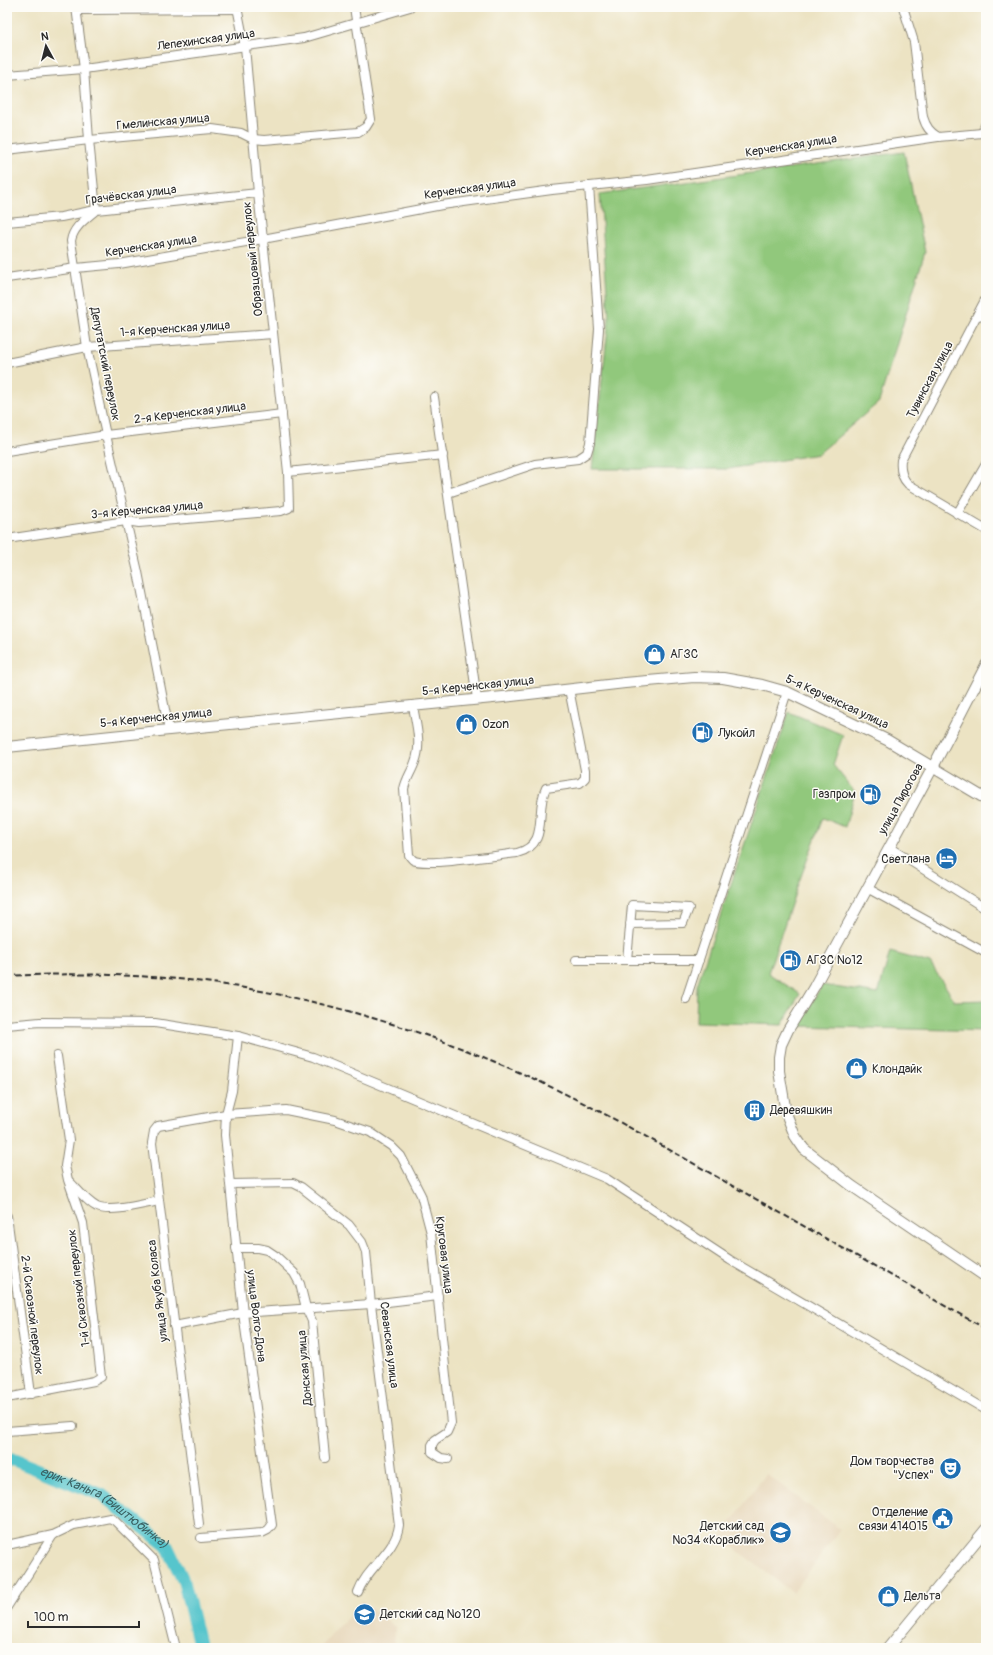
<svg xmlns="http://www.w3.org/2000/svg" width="993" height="1655" font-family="Pangolin,sans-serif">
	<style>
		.built { fill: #e6d5b7 }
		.green { fill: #91c87b; stroke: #5e7a53 }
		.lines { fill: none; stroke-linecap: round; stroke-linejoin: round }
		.river { stroke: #57c5cc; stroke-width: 13 }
		.minor-casing { stroke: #8c8777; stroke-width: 10 }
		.major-casing { stroke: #8c8777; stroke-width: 12 }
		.minor { stroke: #fff; stroke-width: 8 }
		.major { stroke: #fff; stroke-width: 10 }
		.rail { stroke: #2b2b2b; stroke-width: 2; stroke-dasharray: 6 3; stroke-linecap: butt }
		.labels { text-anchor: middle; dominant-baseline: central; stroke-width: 3; stroke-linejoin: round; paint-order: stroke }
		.street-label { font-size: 12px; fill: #2b2b2b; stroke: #fdfcf7 }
		.poi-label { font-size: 12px; fill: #2b2b2b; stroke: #fdfcf7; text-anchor: start }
		.water-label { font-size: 13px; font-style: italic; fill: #3a6163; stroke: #fdfcf7 }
	</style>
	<rect width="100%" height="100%" fill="#fdfcf7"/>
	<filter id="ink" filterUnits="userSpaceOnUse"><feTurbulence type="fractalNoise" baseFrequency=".025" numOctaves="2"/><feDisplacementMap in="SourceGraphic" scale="8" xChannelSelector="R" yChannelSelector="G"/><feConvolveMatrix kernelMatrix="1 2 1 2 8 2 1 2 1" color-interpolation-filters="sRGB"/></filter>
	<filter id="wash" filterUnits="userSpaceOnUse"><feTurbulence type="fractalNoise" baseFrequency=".012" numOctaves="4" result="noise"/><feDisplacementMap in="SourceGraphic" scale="16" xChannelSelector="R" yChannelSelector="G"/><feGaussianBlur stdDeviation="0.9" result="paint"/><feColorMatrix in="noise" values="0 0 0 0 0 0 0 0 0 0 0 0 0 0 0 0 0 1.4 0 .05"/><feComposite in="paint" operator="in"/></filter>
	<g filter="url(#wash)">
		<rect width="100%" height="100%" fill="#ece3c3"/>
		<g class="built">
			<path d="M766 1474 840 1529 793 1593 720 1537Z"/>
			<path d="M362 1601 395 1627 394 1648H320Z"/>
		</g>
		<g class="green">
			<path d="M904 152 925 252 879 402 818 454 728 469H592L609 319 600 194Z"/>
			<path d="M789 712 843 735 833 765 855 792 845 827 823 818 797 887 768 973 800 994 782 1025 696 1022 697 985Z"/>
			<path d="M890 952 930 963 955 1001 986 1000V1031L798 1026 822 985 878 994Z"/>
		</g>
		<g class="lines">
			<path class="river" id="s1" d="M7 1460H14L102 1495 167 1546 184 1582 200 1648"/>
		</g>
	</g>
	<g filter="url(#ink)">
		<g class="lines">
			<defs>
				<g id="minor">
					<path d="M74 7 77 10 238 9"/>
					<path d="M76 7 84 69 89 140 96 210C86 219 73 227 71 241L87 347 106 435 138 572 169 730"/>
					<path d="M903 7 914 42 923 117C926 127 930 132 938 137L982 133 986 134"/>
					<path d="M7 75 84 69 304 38 410 7"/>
					<path d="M982 133 986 123"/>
					<path d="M7 150 89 140 212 129 241 133 253 139 264 140 358 132 366 127 371 119 354 7"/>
					<path d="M7 222 61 217 96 210 258 193"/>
					<path d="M7 278 76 268 119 264 263 239 442 205 552 190 647 180 938 137"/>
					<path d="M986 298 901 460C900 469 901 477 908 484L986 530"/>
					<path d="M978 314 986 319"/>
					<path d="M7 363 87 347 273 334"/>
					<path d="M434 397 477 699"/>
					<path d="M7 451 106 435 282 414"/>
					<path d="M288 472 443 455"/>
					<path d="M448 493 535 464 578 459 587 453 590 443 599 329 589 186"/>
					<path d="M957 514 986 464"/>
					<path d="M7 539 126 521 139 523 281 511 289 508 288 472 258 193 245 47 237 7"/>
					<path d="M413 706C416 724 422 744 415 762 412 771 406 779 404 789L409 855C409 856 413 860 413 860 424 867 500 855 517 853 551 844 534 812 546 788L580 783 585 778V770L569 689"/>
					<path d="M890 848 986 909"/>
					<path d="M867 888 986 953"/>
					<path d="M576 960H699"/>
					<path d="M627 960 632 905 689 908 683 923 630 924"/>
					<path d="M686 999 787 692"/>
					<path d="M7 1025 40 1022 155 1023 238 1036 313 1057 607 1179 730 1260 986 1410"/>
					<path d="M70 1182C78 1190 87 1202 97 1207 111 1213 143 1204 159 1201"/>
					<path d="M230 1184 293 1183 301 1187 349 1225 362 1242 366 1252 371 1304 399 1525C396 1552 367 1567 358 1592"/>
					<path d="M7 1216 31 1394"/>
					<path d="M236 1248H258L267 1250 276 1256 294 1273 300 1284 306 1308 312 1321 325 1458"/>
					<path d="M174 1326 243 1313 371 1304 438 1296"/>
					<path d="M7 1398 94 1381 101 1377 83 1223 68 1180 65 1166 69 1140 57 1056"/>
					<path d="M7 1431 73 1426"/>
					<path d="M199 1524 152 1143 154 1131 158 1126 226 1114 286 1110 335 1120 370 1132 391 1146 401 1156 421 1195 431 1233 451 1423 447 1432 435 1440 432 1445V1452L441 1458 448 1459"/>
					<path d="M201 1538 262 1533 268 1530 272 1525 243 1313 225 1135 226 1114 232 1091 238 1036"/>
					<path d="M7 1545 53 1535"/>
					<path d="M7 1607 53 1535 74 1525 110 1518 115 1521 154 1560 176 1648"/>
				</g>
				<g id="major">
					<path d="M986 665 933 767 814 987 788 1030 781 1045 779 1057V1071L786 1113 795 1136 804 1149 852 1186 986 1277"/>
					<path d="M7 747 169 730 503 697 625 683 694 677 723 678 762 685 787 692 887 740 986 799"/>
					<path d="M888 1648 986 1529"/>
				</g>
			</defs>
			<use href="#minor" class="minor-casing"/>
			<use href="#major" class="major-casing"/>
			<use href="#minor" class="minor"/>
			<use href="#major" class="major"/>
			<path class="rail" d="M7 976C67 973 128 974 188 980 294 992 402 1022 500 1064 581 1098 656 1142 731 1185 816 1233 901 1281 986 1329"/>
		</g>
	</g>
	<defs>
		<symbol id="shop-disc" viewBox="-11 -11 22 22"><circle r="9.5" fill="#1f6fb2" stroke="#fdfcf7"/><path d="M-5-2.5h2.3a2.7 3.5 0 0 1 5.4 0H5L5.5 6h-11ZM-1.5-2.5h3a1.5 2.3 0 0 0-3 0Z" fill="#fff"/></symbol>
		<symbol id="fuel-disc" viewBox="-11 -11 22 22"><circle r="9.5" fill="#1f6fb2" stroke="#fdfcf7"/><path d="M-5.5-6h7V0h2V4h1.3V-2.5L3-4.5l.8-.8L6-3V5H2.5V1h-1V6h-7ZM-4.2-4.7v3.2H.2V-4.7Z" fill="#fff"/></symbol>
		<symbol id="hotel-disc" viewBox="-11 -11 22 22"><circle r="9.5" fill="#1f6fb2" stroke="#fdfcf7"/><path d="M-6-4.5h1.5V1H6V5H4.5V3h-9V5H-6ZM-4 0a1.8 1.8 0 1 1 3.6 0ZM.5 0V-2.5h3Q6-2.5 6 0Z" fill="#fff"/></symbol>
		<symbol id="building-disc" viewBox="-11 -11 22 22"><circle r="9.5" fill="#1f6fb2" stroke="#fdfcf7"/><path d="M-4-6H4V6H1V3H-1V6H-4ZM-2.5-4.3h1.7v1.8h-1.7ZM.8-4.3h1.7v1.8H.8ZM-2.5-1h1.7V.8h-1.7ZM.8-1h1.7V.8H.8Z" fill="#fff"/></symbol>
		<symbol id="theatre-disc" viewBox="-11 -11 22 22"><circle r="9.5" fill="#1f6fb2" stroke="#fdfcf7"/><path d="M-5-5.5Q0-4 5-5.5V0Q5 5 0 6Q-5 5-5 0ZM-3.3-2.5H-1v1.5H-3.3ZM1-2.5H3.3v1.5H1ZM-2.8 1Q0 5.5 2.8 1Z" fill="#fff"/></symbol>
		<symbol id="civic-disc" viewBox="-11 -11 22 22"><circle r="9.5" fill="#1f6fb2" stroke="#fdfcf7"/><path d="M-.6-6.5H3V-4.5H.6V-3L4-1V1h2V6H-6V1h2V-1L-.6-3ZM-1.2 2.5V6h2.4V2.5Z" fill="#fff"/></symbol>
		<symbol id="school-disc" viewBox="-11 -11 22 22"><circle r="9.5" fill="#1f6fb2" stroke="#fdfcf7"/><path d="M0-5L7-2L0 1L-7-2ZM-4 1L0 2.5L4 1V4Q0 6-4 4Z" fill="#fff"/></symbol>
	</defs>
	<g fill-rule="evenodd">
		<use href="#shop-disc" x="642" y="642" width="25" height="25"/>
		<use href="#shop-disc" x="454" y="712" width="25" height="25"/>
		<use href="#fuel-disc" x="690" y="720" width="25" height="25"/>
		<use href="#fuel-disc" x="858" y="782" width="25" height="25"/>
		<use href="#hotel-disc" x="934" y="846" width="25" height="25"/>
		<use href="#fuel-disc" x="778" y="948" width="25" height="25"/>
		<use href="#shop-disc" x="844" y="1056" width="25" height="25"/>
		<use href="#building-disc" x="742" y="1098" width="25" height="25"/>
		<use href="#theatre-disc" x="938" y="1456" width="25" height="25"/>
		<use href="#civic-disc" x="930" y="1506" width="25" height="25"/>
		<use href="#school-disc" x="768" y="1520" width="25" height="25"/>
		<use href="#shop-disc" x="876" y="1584" width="25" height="25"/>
		<use href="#school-disc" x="352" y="1602" width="25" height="25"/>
	</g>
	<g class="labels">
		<g class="street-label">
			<text transform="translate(206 40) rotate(-8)">Лепехинская улица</text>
			<text transform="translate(163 122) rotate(-5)">Гмелинская улица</text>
			<text transform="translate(791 146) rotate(-9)">Керченская улица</text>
			<text transform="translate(470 189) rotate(-8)">Керченская улица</text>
			<text transform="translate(131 195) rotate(-7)">Грачёвская улица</text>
			<text transform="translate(151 246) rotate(-9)">Керченская улица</text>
			<text transform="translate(253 259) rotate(-96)">Образцовый переулок</text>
			<text transform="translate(175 329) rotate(-4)">1-я Керченская улица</text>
			<text transform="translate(105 364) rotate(79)">Депутатский переулок</text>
			<text transform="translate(930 380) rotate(-62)">Тувинская улица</text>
			<text transform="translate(190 413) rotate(-7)">2-я Керченская улица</text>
			<text transform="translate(147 510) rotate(-5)">3-я Керченская улица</text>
			<text transform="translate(478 686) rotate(-6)">5-я Керченская улица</text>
			<text transform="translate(837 702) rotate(25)">5-я Керченская улица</text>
			<text transform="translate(156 718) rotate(-6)">5-я Керченская улица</text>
			<text transform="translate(901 799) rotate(-61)">улица Пирогова</text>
			<text transform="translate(444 1255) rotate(83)">Круговая улица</text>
			<text transform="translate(79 1288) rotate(-97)">1-й Сквозной переулок</text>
			<text transform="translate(158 1291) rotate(-97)">улица Якуба Коласа</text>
			<text transform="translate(32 1315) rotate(83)">2-й Сквозной переулок</text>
			<text transform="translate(256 1316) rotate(83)">улица Волго-Дона</text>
			<text transform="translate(389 1345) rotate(83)">Севанская улица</text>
			<text transform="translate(305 1368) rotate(-95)">Донская улица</text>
		</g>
		<g class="poi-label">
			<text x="670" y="654">АГЗС</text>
			<text x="482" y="724">Ozon</text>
			<text x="718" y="733">Лукойл</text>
			<text x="856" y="794" text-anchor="end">Газпром</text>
			<text x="930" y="859" text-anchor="end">Светлана</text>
			<text x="806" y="960">АГЗС №12</text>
			<text x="872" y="1069">Клондайк</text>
			<text x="770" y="1110">Деревяшкин</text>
			<text x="934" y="1461" text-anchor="end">Дом творчества<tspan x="934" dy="14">"Успех"</tspan></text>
			<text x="928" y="1512" text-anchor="end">Отделение<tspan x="928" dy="14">связи 414015</tspan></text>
			<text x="764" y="1526" text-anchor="end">Детский сад<tspan x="764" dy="14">№34 «Кораблик»</tspan></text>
			<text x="904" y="1596">Дельта</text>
			<text x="380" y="1614">Детский сад №120</text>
		</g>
		<g class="water-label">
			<text stroke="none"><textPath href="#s1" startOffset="110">ерик Каньга (Биштюбинка)</textPath></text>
		</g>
	</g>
	<rect width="993" height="1655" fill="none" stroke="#fdfcf7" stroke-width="24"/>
	<g transform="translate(46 46) rotate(353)" stroke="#fdfcf7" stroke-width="3" paint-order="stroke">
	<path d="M0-3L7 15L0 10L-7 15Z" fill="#2b2b2b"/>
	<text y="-6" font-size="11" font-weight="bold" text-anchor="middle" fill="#2b2b2b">N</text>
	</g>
	<path d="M28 1621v6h111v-6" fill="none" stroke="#2b2b2b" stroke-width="2"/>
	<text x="34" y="1621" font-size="12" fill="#2b2b2b" stroke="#fdfcf7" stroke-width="3" paint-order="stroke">100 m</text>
</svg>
